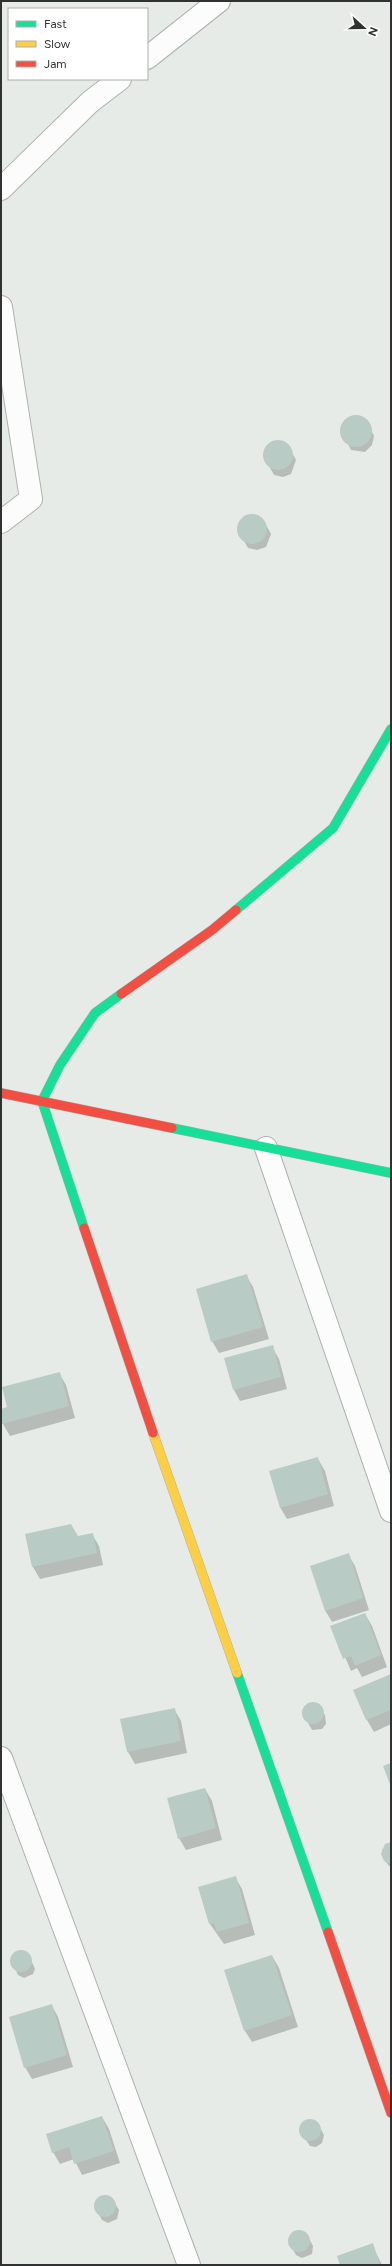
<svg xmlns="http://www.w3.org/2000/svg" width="392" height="2266" font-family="Figtree,sans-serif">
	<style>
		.shadow { fill: #0003 }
		.building { fill: #b8ccc5 }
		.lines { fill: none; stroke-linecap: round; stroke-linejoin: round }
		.street-casing { stroke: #aeb2af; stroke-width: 24 }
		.fast-casing { stroke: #aeb2af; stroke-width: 10 }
		.slow-casing { stroke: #aeb2af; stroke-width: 10 }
		.jam-casing { stroke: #aeb2af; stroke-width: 10 }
		.street { stroke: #fbfcfb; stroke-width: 22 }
		.fast { stroke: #16e098; stroke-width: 9 }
		.slow { stroke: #ffcf43; stroke-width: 9 }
		.jam { stroke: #f24e42; stroke-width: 9 }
	</style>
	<rect width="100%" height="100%" fill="#e6ebe7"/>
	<g class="shadow">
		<path d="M357 416 366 420 374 436 372 445 365 452 351 450 341 430 348 418Z"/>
		<path d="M279 441 288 445 296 460 291 474 283 477 274 475 263 455 270 443Z"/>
		<path d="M253 514 262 518 271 534 266 547 257 550 248 548 237 528 244 516Z"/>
		<path d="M246 1275 253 1287 269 1339 219 1353 212 1341Z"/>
		<path d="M272 1347 279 1359 287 1389 240 1401 234 1390Z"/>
		<path d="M59 1373 66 1385 75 1418 10 1436 3 1424 1 1410 8 1408Z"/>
		<path d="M318 1459 325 1471 334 1506 287 1519 280 1507Z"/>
		<path d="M26 1534 78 1537 92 1534 99 1546 103 1565 40 1579 33 1567Z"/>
		<path d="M348 1554 355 1566 369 1610 332 1622 325 1610Z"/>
		<path d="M365 1614 372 1626 387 1667 362 1677 357 1668 351 1671 332 1626Z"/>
		<path d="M391 1675V1724L374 1732 367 1720Z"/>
		<path d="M310 1704H317L325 1715 326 1724 322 1729 312 1730 303 1714 304 1708Z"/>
		<path d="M174 1709 181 1721 187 1753 135 1764 128 1752 121 1720Z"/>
		<path d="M205 1789 212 1801 222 1840 186 1850 179 1838Z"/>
		<path d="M391 1843V1868L385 1861 382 1850 386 1845Z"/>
		<path d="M235 1877 242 1889 255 1935 224 1944 210 1924Z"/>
		<path d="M19 1951 28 1953 35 1969 33 1974 24 1978 18 1975 12 1961 13 1955Z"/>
		<path d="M272 1956 279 1968 298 2027 252 2042 245 2031Z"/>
		<path d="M52 2006 58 2017 73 2067 32 2079 25 2067Z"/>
		<path d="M102 2117 109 2129 120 2163 82 2175 74 2159 60 2164 53 2152Z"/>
		<path d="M308 2120 317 2122 324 2135 322 2143 316 2147 310 2146 300 2131 302 2124Z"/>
		<path d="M106 2196 112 2199 119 2210 117 2219 108 2223 102 2220 95 2207 97 2200Z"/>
		<path d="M300 2231 306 2233 313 2246 312 2254 302 2258 296 2255 289 2242 291 2235Z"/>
		<path d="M372 2245 382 2265H341Z"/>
	</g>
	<g class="building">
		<circle cx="356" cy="431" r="16"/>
		<circle cx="278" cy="455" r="15"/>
		<circle cx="252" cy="529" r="15"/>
		<path d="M247 1274 263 1327 211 1342 196 1289Z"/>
		<path d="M273 1345 281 1377 233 1390 224 1358Z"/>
		<path d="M60 1372 69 1406 2 1424 1 1409 7 1407 2 1387Z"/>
		<path d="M318 1457 328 1494 280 1508 269 1471Z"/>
		<path d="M71 1524 78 1536 93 1533 97 1553 32 1567 25 1534Z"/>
		<path d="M349 1553 363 1598 325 1611 310 1566Z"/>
		<path d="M365 1613 381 1655 355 1666 351 1656 343 1659 330 1626Z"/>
		<path d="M391 1674V1710L366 1720 353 1690Z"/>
		<circle cx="313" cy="1713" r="11"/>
		<path d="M175 1708 181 1741 127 1752 120 1719Z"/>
		<path d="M391 1763V1787L383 1766Z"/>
		<path d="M205 1788 216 1828 178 1839 167 1798Z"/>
		<path d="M391 1842V1864L384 1861 381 1854 385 1844Z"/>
		<path d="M236 1876 249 1923 217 1932 214 1923 209 1924 198 1887Z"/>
		<circle cx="21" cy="1961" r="11"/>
		<path d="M272 1955 292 2015 244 2031 224 1970Z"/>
		<path d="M52 2004 67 2055 24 2068 9 2017Z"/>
		<path d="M102 2116 114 2151 74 2164 69 2147 52 2153 46 2134Z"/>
		<circle cx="310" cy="2130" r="11"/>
		<circle cx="105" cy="2206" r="11"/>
		<circle cx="299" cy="2241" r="11"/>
		<path d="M373 2243 380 2265H340L337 2256Z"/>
	</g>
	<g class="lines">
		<defs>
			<g id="street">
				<path d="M147 58 219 1"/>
				<path d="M1 189 90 102 120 79"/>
				<path d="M1 307 31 499 1 522"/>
				<path d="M266 1148 391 1511"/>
				<path d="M1 1758 189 2265"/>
			</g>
			<g id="fast">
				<path d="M236 910 333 828 391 729"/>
				<path d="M172 1128 391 1173"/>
				<path d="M84 1228 42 1101 60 1065 95 1013 121 994"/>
				<path d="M237 1673 328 1932"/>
			</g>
			<path id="slow" d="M153 1433 237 1673"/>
			<g id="jam">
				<path d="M121 994 212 930 236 910"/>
				<path d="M1 1093 172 1128"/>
				<path d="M84 1228 153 1433"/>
				<path d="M328 1932 391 2113"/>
			</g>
		</defs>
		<use href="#street" class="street-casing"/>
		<use href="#fast" class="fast-casing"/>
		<use href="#slow" class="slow-casing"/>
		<use href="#jam" class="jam-casing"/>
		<use href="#street" class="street"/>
		<use href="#fast" class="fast"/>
		<use href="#slow" class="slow"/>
		<use href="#jam" class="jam"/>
	</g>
	<rect width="392" height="2266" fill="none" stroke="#2f3230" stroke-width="4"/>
	<rect x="8" y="8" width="140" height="72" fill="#ffffff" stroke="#acadac"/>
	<rect x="16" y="21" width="20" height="6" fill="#16e098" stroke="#acadac"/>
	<text x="44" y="28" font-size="12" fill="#2f3230">Fast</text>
	<rect x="16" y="41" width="20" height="6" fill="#ffcf43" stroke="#acadac"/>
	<text x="44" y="48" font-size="12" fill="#2f3230">Slow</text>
	<rect x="16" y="61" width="20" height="6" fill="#f24e42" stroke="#acadac"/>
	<text x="44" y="68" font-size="12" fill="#2f3230">Jam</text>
	<g transform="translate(364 28) rotate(111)" stroke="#ffffff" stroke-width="3" paint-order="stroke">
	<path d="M0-3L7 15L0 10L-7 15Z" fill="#2f3230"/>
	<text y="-6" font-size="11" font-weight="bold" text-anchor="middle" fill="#2f3230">N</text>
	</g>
</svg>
